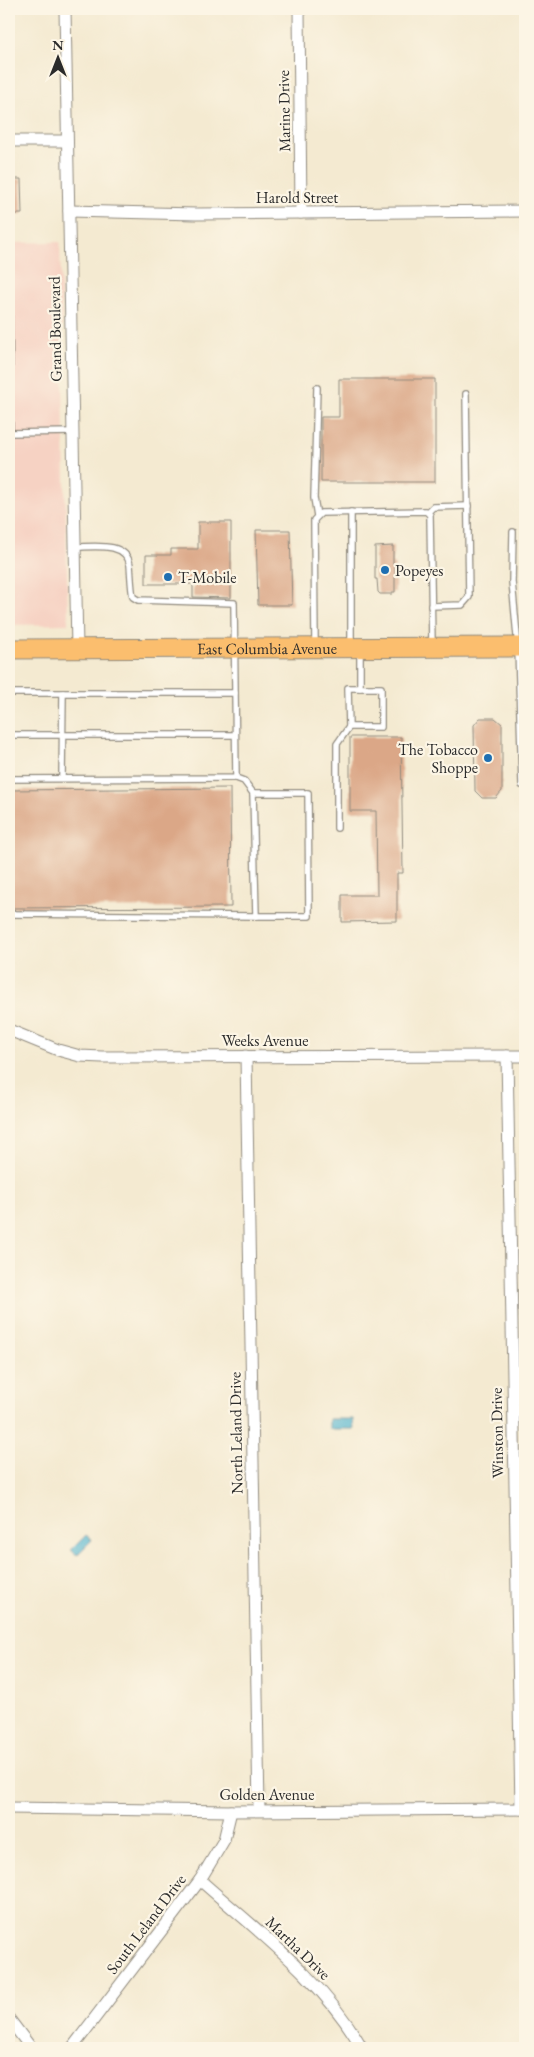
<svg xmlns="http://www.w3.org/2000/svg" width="534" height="2057" font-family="'EB Garamond',serif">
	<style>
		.built { fill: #f6d2c3 }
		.water { fill: #50b4cf; stroke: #3e707d }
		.building { fill: #dba787 }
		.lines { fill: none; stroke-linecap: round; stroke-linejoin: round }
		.lane-casing { stroke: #908a7e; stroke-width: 8 }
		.street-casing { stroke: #908a7e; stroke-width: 13 }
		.primary-casing { stroke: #908a7e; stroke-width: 21 }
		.lane { stroke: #fff; stroke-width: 5.5 }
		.street { stroke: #fff; stroke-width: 11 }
		.primary { stroke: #fbbe6e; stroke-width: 19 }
		.poi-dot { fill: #1f6fb2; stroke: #fcf5e5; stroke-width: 2 }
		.labels { text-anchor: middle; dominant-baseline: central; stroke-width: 4.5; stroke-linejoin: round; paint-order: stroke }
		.street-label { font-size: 16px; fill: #2b2b2b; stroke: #fcf5e5 }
		.poi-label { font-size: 16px; fill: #2b2b2b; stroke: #fcf5e5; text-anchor: start }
	</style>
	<rect width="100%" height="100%" fill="#fcf5e5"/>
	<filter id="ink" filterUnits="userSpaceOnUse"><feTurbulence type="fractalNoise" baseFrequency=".02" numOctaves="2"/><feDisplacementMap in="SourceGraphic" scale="10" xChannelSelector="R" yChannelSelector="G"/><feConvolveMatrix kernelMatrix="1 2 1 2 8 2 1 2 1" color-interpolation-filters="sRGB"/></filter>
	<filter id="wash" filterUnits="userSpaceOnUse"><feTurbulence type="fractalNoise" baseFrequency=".0096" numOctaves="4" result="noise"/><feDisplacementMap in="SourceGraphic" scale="20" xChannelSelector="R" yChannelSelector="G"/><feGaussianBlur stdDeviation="1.12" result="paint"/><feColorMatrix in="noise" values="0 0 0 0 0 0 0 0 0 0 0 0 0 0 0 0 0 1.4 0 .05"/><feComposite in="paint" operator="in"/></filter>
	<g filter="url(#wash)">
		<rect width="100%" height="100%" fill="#f4ead1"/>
		<path class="built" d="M60 242 68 624 9 625V243Z"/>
		<g class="water">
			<path d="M329 1419H353L354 1429H329Z"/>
			<path d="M86 1535 92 1540 77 1555 71 1550Z"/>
		</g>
		<g id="blocks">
			<g class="building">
				<path d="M9 179H21L22 214H9Z"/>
				<path d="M339 379H435V482H321V417H339Z"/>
				<path d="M198 522H231V598L193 597V584H146V555H171V549H198Z"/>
				<path d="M256 530H290L292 605H258Z"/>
				<path d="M393 546V564H395V592H392V594H380L378 592 377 579H375V547Z"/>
				<path d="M480 718H495L502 724V791L496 798H482L475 791 474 725Z"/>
				<path d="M350 737H401L403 873H397V921L342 922V895H377L376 811H350Z"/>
				<path d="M230 788 231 907 9 908V790Z"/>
			</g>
		</g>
	</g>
	<g filter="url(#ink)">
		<use href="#blocks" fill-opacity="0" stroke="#908a7e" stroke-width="1"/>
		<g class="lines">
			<defs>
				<g id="lane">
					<path d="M9 301 10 433"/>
					<path d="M317 388 314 498 317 516"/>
					<path d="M9 433 73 432"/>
					<path d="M351 512V645"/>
					<path d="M428 512 433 507 468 506"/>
					<path d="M513 532 512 582 518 647 522 785"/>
					<path d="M431 606 462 605 469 597 466 394"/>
					<path d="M315 645 314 520 321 513 426 511 430 515 432 645"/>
					<path d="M9 693H235"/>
					<path d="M349 727H381V688H360"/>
					<path d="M9 735H235"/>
					<path d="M62 777 63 693"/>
					<path d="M9 779 236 778 234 603 138 600 133 597C131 587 131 576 130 565 126 541 93 547 75 547"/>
					<path d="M253 793H308L309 916H256"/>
					<path d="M337 828V744L349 727 348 688H360V651"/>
					<path d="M9 914 256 916 253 793 244 781 236 778"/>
				</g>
				<g id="street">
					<path d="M65 9 77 649"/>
					<path d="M299 9 301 213"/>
					<path d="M9 141H67"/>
					<path d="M69 211 196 214 525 211"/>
					<path d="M9 1030 58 1050 80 1056 102 1057 525 1056"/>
					<path d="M246 1056 259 1810"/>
					<path d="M507 1056 521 1809"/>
					<path d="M9 1808 231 1811 525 1809"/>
					<path d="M200 1880C257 1931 324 1980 362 2048"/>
					<path d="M9 2019 31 2048"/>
					<path d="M72 2048 200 1880 224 1840 231 1811"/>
				</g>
				<g id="primary">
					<path id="s1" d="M9 649 525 647"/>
				</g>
			</defs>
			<use href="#lane" class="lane-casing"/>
			<use href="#street" class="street-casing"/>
			<use href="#primary" class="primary-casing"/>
			<use href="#lane" class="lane"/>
			<use href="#street" class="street"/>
			<use href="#primary" class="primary"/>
		</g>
	</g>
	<g class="poi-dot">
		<circle cx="385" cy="570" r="5"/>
		<circle cx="168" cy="577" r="5"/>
		<circle cx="488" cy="758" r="5"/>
	</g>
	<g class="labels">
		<g class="street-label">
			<text transform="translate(284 111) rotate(-91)">Marine Drive</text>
			<text x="297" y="197">Harold Street</text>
			<text transform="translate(55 329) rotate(-91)">Grand Boulevard</text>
			<text stroke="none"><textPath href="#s1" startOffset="258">East Columbia Avenue</textPath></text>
			<text x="265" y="1040">Weeks Avenue</text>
			<text transform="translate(236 1433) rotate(-91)">North Leland Drive</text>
			<text transform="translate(497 1433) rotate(-91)">Winston Drive</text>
			<text x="267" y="1794">Golden Avenue</text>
			<text transform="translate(146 1924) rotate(-53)">South Leland Drive</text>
			<text transform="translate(298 1948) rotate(44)">Martha Drive</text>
		</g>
		<g class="poi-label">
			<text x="395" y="570">Popeyes</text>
			<text x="178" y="577">T-Mobile</text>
			<text x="478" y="749" text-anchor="end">The Tobacco<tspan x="478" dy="18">Shoppe</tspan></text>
		</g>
	</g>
	<rect width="534" height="2057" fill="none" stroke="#fcf5e5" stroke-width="30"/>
	<g transform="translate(58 58)" stroke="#fcf5e5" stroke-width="4" paint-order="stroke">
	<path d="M0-4L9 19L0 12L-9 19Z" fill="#2b2b2b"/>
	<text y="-8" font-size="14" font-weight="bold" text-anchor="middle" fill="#2b2b2b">N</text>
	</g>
</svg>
